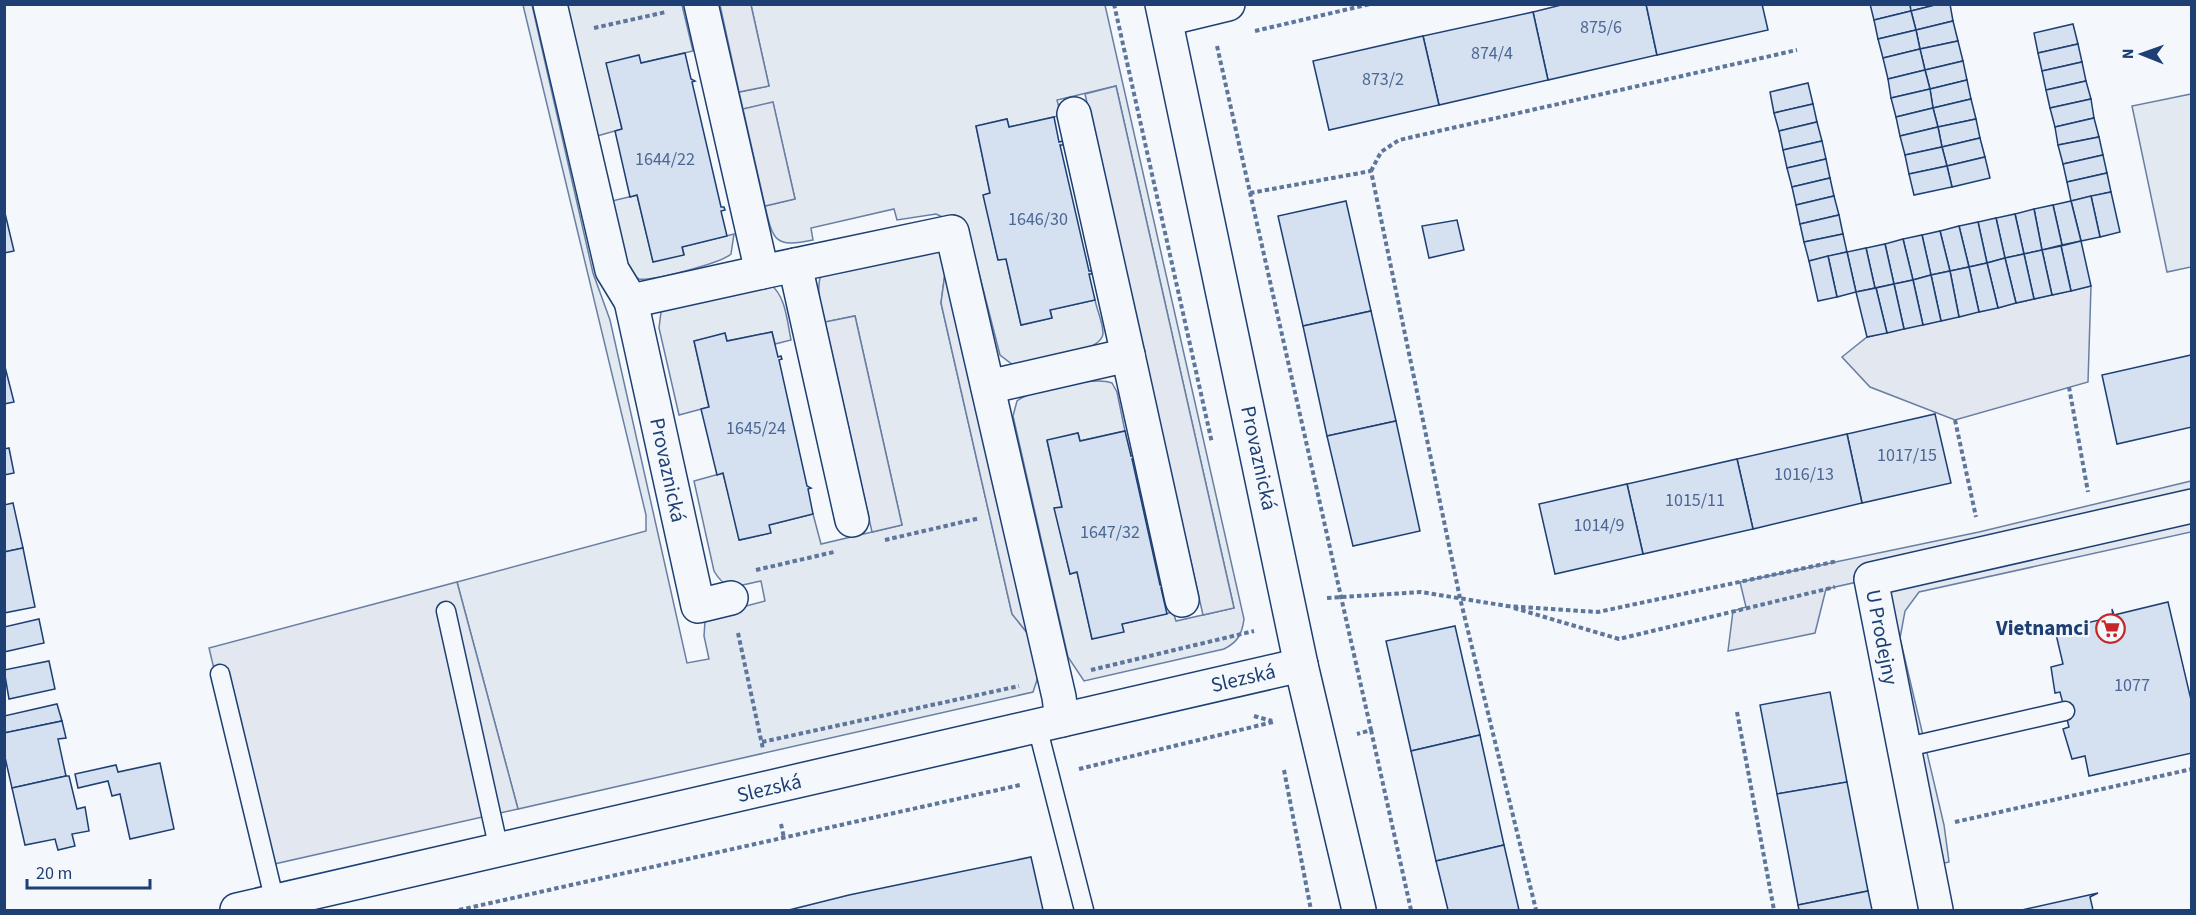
<svg xmlns="http://www.w3.org/2000/svg" width="2196" height="915" font-family="'Source Sans 3',sans-serif">
	<style>
		.green { fill: #e3e9f0; stroke: #687fa3; stroke-width: 1.5 }
		.parking { fill: #e3e8f0; stroke: #687fa3; stroke-width: 1.5 }
		.building { fill: #d5e0f0; stroke: #1d3f73; stroke-width: 1.5 }
		.lines { fill: none; stroke-linecap: round; stroke-linejoin: round }
		.lane-casing { stroke: #1d3f73; stroke-width: 21 }
		.street-casing { stroke: #1d3f73; stroke-width: 36 }
		.path { stroke: #5e769c; stroke-width: 4; stroke-dasharray: 4.5 3; stroke-linecap: butt }
		.lane { stroke: #f4f7fb; stroke-width: 18 }
		.street { stroke: #f4f7fb; stroke-width: 33 }
		.labels { text-anchor: middle; dominant-baseline: central; stroke-width: 4.5; stroke-linejoin: round; paint-order: stroke }
		.number-label { font-size: 18px; fill: #4b6792 }
		.street-label { font-size: 21px; fill: #1d3f73; stroke: #f4f7fb }
		.poi-label { font-size: 21px; font-weight: bold; fill: #1d3f73; stroke: #f4f7fb; text-anchor: end }
	</style>
	<rect width="100%" height="100%" fill="#f4f7fb"/>
	<g class="green">
		<path d="M523 5H532L593 273 610 320 687 663 709 659 704 636 705 621 716 614 765 601 761 581C739 585 727 594 714 571L694 481 723 473 740 540 770 533 769 525 813 514 821 544 902 525 855 316 825 322C821 305 815 289 822 272L934 245 947 258 941 303 1012 614 1033 640 1039 674 1033 692 518 809 457 582 646 531V515Z"/>
		<path d="M567 5H682L693 51 641 63H607L622 129 597 136Z"/>
		<path d="M751 5H1105L1244 619C1242 634 1238 642 1224 649L1084 681 1068 657 1013 416 1017 401C1030 390 1096 376 1112 383L1117 392 1125 431 1080 441 1078 433 1047 441 1062 507 1055 509 1070 574 1077 572 1092 639 1122 624 1173 612 1176 621 1234 608 1116 86 1057 100 1061 115 1054 117 1009 127 1007 119 976 126 990 193 984 195 998 260 1006 259 1021 325 1052 318 1050 310 1095 300C1097 310 1103 323 1103 333 1103 354 1030 361 1013 365L1000 355 970 238 960 225 936 214 897 220 894 209 811 228 813 240C775 248 773 241 765 206L795 199 773 103 743 109 739 92 769 86Z"/>
		<path d="M2191 94V267L2167 272 2132 106Z"/>
		<path d="M637 195 653 261 684 254 682 247 734 234 731 254C722 263 652 281 639 279 634 277 631 274 628 270L612 201Z"/>
		<path d="M770 284C786 296 787 321 791 340L775 344 772 332 727 341 725 334 694 341 709 407 679 415 659 328 661 312 668 305Z"/>
	</g>
	<g class="parking">
		<path d="M720 5H751L769 86 739 92Z"/>
		<path d="M1116 86 1234 608 1203 615 1085 94Z"/>
		<path d="M773 102 795 199 765 206 743 109Z"/>
		<path d="M947 258 1033 640 1012 614 941 303Z"/>
		<path d="M2091 286 2088 382 1955 420 1870 387 1842 357 1867 337Z"/>
		<path d="M855 316 902 525 872 532 825 322Z"/>
		<path d="M2191 481V532L1919 592 1905 611 1900 638 1944 825 1949 862 1927 867 1871 579 1826 589 1815 633 1728 651 1733 611 1746 607 1740 582 1979 532Z"/>
		<path d="M457 582 518 809 261 867 209 648Z"/>
	</g>
	<g class="building">
		<path d="M1565 4H1646L1657 55 1548 80 1533 12Z"/>
		<path d="M1646 4H1762L1768 30 1657 55Z"/>
		<path d="M1870 4H1910L1911 11 1874 20Z"/>
		<path d="M1910 4H1939L1911 11Z"/>
		<path d="M1939 4H1950L1953 21 1916 30 1911 11Z"/>
		<path d="M1911 11 1916 30 1878 39 1874 20Z"/>
		<path d="M1533 12 1548 80 1439 105 1423 36Z"/>
		<path d="M1953 21 1958 41 1920 49 1916 30Z"/>
		<path d="M2073 24 2078 44 2038 53 2034 33Z"/>
		<path d="M1916 30 1920 49 1883 58 1878 39Z"/>
		<path d="M1423 36 1439 105 1329 130 1313 61Z"/>
		<path d="M1958 41 1963 61 1925 70 1920 49Z"/>
		<path d="M2078 44 2082 62 2042 71 2038 53Z"/>
		<path d="M1920 49 1925 70 1888 79 1883 58Z"/>
		<path d="M685 53 691 79 695 81 692 82 721 207H724L725 210 721 211 727 236 682 247 684 255 653 262 637 195 630 197 615 131 622 129 606 63 639 55 641 63Z"/>
		<path d="M1963 61 1967 80 1930 89 1925 70Z"/>
		<path d="M2082 62 2086 81 2046 90 2042 71Z"/>
		<path d="M1925 70 1930 89 1891 98 1888 79Z"/>
		<path d="M1967 80 1971 99 1933 108 1930 89Z"/>
		<path d="M2086 81 2091 99 2050 108 2046 90Z"/>
		<path d="M1808 83 1813 104 1774 113 1770 92Z"/>
		<path d="M1930 89 1933 108 1896 117 1891 98Z"/>
		<path d="M1971 99 1976 119 1938 127 1933 108Z"/>
		<path d="M2091 99 2094 118 2055 127 2050 108Z"/>
		<path d="M1813 104 1817 122 1779 131 1774 113Z"/>
		<path d="M1933 108 1938 127 1900 136 1896 117Z"/>
		<path d="M1054 117 1059 142 1063 141 1064 145H1060L1089 271H1092L1093 274H1089L1095 300 1050 310 1052 318 1021 325 1006 259 998 260 983 195 990 193 976 126 1007 119 1009 127Z"/>
		<path d="M2094 118 2099 137 2058 145 2055 127Z"/>
		<path d="M1976 119 1980 138 1942 147 1938 127Z"/>
		<path d="M1817 122 1822 141 1783 150 1779 131Z"/>
		<path d="M1938 127 1942 147 1905 155 1900 136Z"/>
		<path d="M2099 137 2103 155 2063 164 2058 145Z"/>
		<path d="M1980 138 1985 157 1947 166 1942 147Z"/>
		<path d="M1822 141 1826 159 1787 168 1783 150Z"/>
		<path d="M1942 147 1947 166 1909 174 1905 155Z"/>
		<path d="M2103 155 2107 173 2067 182 2063 164Z"/>
		<path d="M1985 157 1990 178 1952 187 1947 166Z"/>
		<path d="M1826 159 1830 178 1792 187 1787 168Z"/>
		<path d="M1947 166 1952 187 1914 195 1909 174Z"/>
		<path d="M2107 173 2111 192 2071 201 2067 182Z"/>
		<path d="M1830 178 1834 196 1796 205 1792 187Z"/>
		<path d="M2111 192 2120 232 2100 237 2091 196Z"/>
		<path d="M1834 196 1839 215 1800 224 1796 205Z"/>
		<path d="M2091 196 2100 237 2081 241 2071 201Z"/>
		<path d="M1346 201 1371 311 1303 326 1278 216Z"/>
		<path d="M2071 201 2081 241 2062 245 2053 205Z"/>
		<path d="M2053 205 2062 245 2042 250 2034 209Z"/>
		<path d="M4 209 14 251 4 253Z"/>
		<path d="M2034 209 2042 250 2024 254 2015 214Z"/>
		<path d="M2015 214 2024 254 2005 258 1996 218Z"/>
		<path d="M1839 215 1843 234 1804 242 1800 224Z"/>
		<path d="M1996 218 2005 258 1987 263 1978 222Z"/>
		<path d="M1457 220 1464 250 1429 258 1422 226Z"/>
		<path d="M1978 222 1987 263 1969 267 1959 226Z"/>
		<path d="M1959 226 1969 267 1950 271 1940 231Z"/>
		<path d="M1940 231 1950 271 1931 275 1922 235Z"/>
		<path d="M1843 234 1847 252 1809 261 1804 242Z"/>
		<path d="M1922 235 1931 275 1913 280 1903 239Z"/>
		<path d="M1903 239 1913 280 1894 284 1885 244Z"/>
		<path d="M2081 241 2091 286 2071 291 2061 246Z"/>
		<path d="M1885 244 1894 284 1875 288 1866 248Z"/>
		<path d="M2061 246 2071 291 2052 295 2042 250Z"/>
		<path d="M1866 248 1875 288 1856 292 1847 252Z"/>
		<path d="M2042 250 2052 295 2034 299 2024 254Z"/>
		<path d="M1847 252 1856 292 1837 297 1828 256Z"/>
		<path d="M2024 254 2034 299 2016 303 2005 258Z"/>
		<path d="M1828 256 1837 297 1818 301 1809 261Z"/>
		<path d="M2005 258 2016 303 1998 308 1987 263Z"/>
		<path d="M1987 263 1998 308 1979 312 1969 267Z"/>
		<path d="M1969 267 1979 312 1959 317 1950 271Z"/>
		<path d="M1950 271 1959 317 1941 321 1931 275Z"/>
		<path d="M1931 275 1941 321 1923 325 1913 280Z"/>
		<path d="M1913 280 1923 325 1904 329 1894 284Z"/>
		<path d="M1894 284 1904 329 1887 333 1876 288Z"/>
		<path d="M1876 288 1887 333 1867 337 1856 292Z"/>
		<path d="M1371 311 1396 421 1327 436 1303 326Z"/>
		<path d="M772 332 778 357 781 356 782 359 779 360 807 486 811 488 808 489 813 514 769 525 771 533 739 540 723 473 717 475 701 409 709 407 694 341 725 333 727 341Z"/>
		<path d="M2191 355 2192 427 2117 444 2102 375Z"/>
		<path d="M4 363 14 402 4 404Z"/>
		<path d="M1935 414 1951 483 1862 503 1847 434Z"/>
		<path d="M1396 421 1420 531 1353 546 1327 436Z"/>
		<path d="M1125 431 1131 456 1135 455V459H1132L1160 585H1164V588H1161L1167 614 1122 624 1124 632 1092 639 1077 572 1070 574 1054 508 1062 507 1047 440 1078 433 1080 441Z"/>
		<path d="M1847 434 1862 503 1753 529 1737 459Z"/>
		<path d="M9 448 14 473 4 475V449Z"/>
		<path d="M1737 459 1753 529 1643 554 1627 484Z"/>
		<path d="M1627 484 1643 554 1555 574 1539 504Z"/>
		<path d="M13 503 23 548 4 552V505Z"/>
		<path d="M23 548 35 607 4 613V552Z"/>
		<path d="M2168 602 2192 704V753L2089 776 2085 756 2072 759 2063 729 2069 727 2060 692 2055 693 2051 667 2063 664 2055 630 2113 617 2112 609 2114 615Z"/>
		<path d="M39 619 44 643 4 652V627Z"/>
		<path d="M1455 626 1480 735 1411 751 1386 641Z"/>
		<path d="M49 661 55 689 9 699 4 670Z"/>
		<path d="M1830 692 1847 782 1777 794 1760 705Z"/>
		<path d="M57 704 62 721 4 733V716Z"/>
		<path d="M62 721 66 738 58 739 66 776 12 788 4 753V733Z"/>
		<path d="M1480 735 1504 845 1436 861 1411 751Z"/>
		<path d="M160 763 174 829 130 839 120 794 112 796 108 781 78 788 75 774 116 765 118 772Z"/>
		<path d="M66 776H69L77 809 85 807 89 831 72 834 75 846 58 850 55 839 25 845 12 788Z"/>
		<path d="M1847 782 1868 891 1798 905 1777 794Z"/>
		<path d="M1504 845 1519 910H1448L1436 861Z"/>
		<path d="M1031 857 1043 910H789L849 895Z"/>
		<path d="M1868 891 1872 910H1799L1798 905Z"/>
		<path d="M2098 893 2090 897 2093 910H2022Z"/>
	</g>
	<g class="lines">
		<defs>
			<g id="lane">
				<path d="M446 611 499 850"/>
				<path d="M220 674 275 902"/>
				<path d="M1037 726 1084 910"/>
				<path d="M1903 748 2065 711"/>
			</g>
			<g id="street">
				<path d="M550 4 612 270 631 301 762 272"/>
				<path d="M701 4 762 272 952 232 1059 697 1062 720"/>
				<path d="M1162 4 1301 665 1359 910"/>
				<path d="M1166 19 1228 4"/>
				<path d="M1074 114 1128 355"/>
				<path d="M795 265 852 520"/>
				<path d="M631 301 698 606 731 598"/>
				<path d="M988 387 1128 355 1182 600"/>
				<path d="M237 910 1301 665"/>
				<path d="M1936 910 1871 579 2192 506"/>
			</g>
		</defs>
		<use href="#lane" class="lane-casing"/>
		<use href="#street" class="street-casing"/>
		<g class="path">
			<path d="M1114 4 1212 443"/>
			<path d="M594 28 666 12"/>
			<path d="M1255 31 1370 4"/>
			<path d="M1217 46 1371 730 1357 734"/>
			<path d="M1371 171 1381 152 1399 140 1797 50"/>
			<path d="M1250 193 1371 171 1460 598 1536 910"/>
			<path d="M2069 387 2088 492"/>
			<path d="M1955 420 1976 517"/>
			<path d="M885 540 980 518"/>
			<path d="M756 570 834 552"/>
			<path d="M1327 598 1421 592 1507 606"/>
			<path d="M1506 606 1598 612 1838 561"/>
			<path d="M1514 608 1619 639 1835 587"/>
			<path d="M738 633 763 749"/>
			<path d="M1091 670 1254 631"/>
			<path d="M1737 712 1774 910"/>
			<path d="M1254 716 1272 721"/>
			<path d="M1371 730 1411 910"/>
			<path d="M762 742 1019 686"/>
			<path d="M1079 769 1273 722"/>
			<path d="M1284 770 1311 910"/>
			<path d="M1955 822 2192 769"/>
			<path d="M781 824 784 838"/>
			<path d="M459 910 1020 785"/>
		</g>
		<use href="#lane" class="lane"/>
		<use href="#street" class="street"/>
	</g>
	<defs>
		<symbol id="supermarket-ring" viewBox="-11 -11 22 22"><circle r="9.5" fill="#f4f7fb" stroke="#c62828" stroke-width="1.5"/><path d="M-6-5.5h2.5l.6 2H6L4.5 2H-2.5L-4.4-4H-6ZM-1.5 3.2a1.3 1.3 0 1 0 .1 0ZM3 3.2a1.3 1.3 0 1 0 .1 0Z" fill="#c62828"/></symbol>
	</defs>
	<g fill-rule="evenodd">
		<use href="#supermarket-ring" x="2094" y="612" width="33" height="33"/>
	</g>
	<g class="labels">
		<g class="number-label">
			<text x="1601" y="27">875/6</text>
			<text x="1492" y="53">874/4</text>
			<text x="1383" y="79">873/2</text>
			<text x="665" y="159">1644/22</text>
			<text x="1038" y="219">1646/30</text>
			<text x="756" y="428">1645/24</text>
			<text x="1907" y="455">1017/15</text>
			<text x="1804" y="474">1016/13</text>
			<text x="1695" y="500">1015/11</text>
			<text x="1599" y="525">1014/9</text>
			<text x="1110" y="532">1647/32</text>
			<text x="2132" y="685">1077</text>
		</g>
		<g class="street-label">
			<text transform="translate(1259 458) rotate(78)">Provaznická</text>
			<text transform="translate(668 470) rotate(78)">Provaznická</text>
			<text transform="translate(1882 637) rotate(79)">U Prodejny</text>
			<text transform="translate(1243 678) rotate(-13)">Slezská</text>
			<text transform="translate(769 788) rotate(-13)">Slezská</text>
		</g>
		<g class="poi-label">
			<text x="2089" y="628">Vietnamci</text>
		</g>
	</g>
	<rect width="2196" height="915" fill="none" stroke="#1d3f73" stroke-width="12"/>
	<g transform="translate(2142 54) rotate(271)" stroke="#f4f7fb" stroke-width="4.5" paint-order="stroke">
	<path d="M0-4.5L10 22L0 15L-10 22Z" fill="#1d3f73"/>
	<text y="-9" font-size="16" font-weight="bold" text-anchor="middle" fill="#1d3f73">N</text>
	</g>
	<path d="M27 879v9h123v-9" fill="none" stroke="#1d3f73" stroke-width="3"/>
	<text x="36" y="879" font-size="18" fill="#1d3f73" stroke="#f4f7fb" stroke-width="4.5" paint-order="stroke">20 m</text>
</svg>
